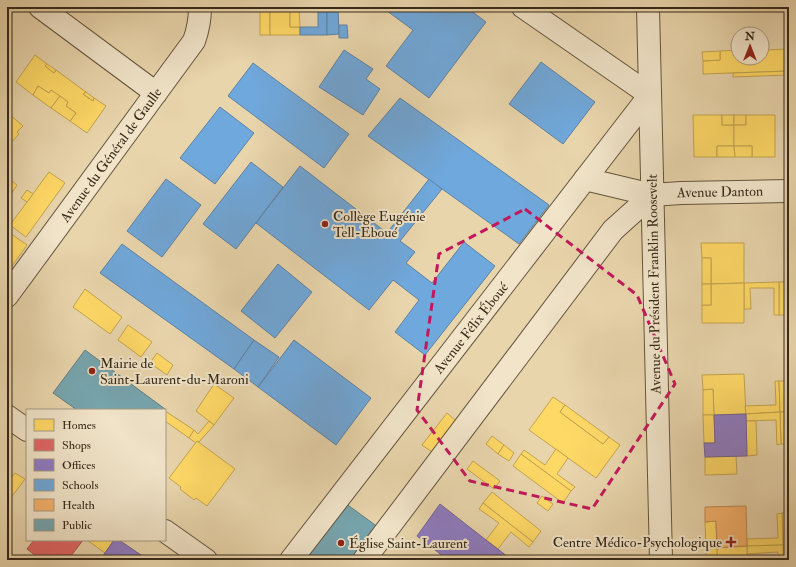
<svg xmlns="http://www.w3.org/2000/svg" width="796" height="567" font-family="'IM FELL Double Pica',serif">
	<style>
		.homes { fill: #ffd966; stroke: #c3a44f }
		.shops { fill: #e06666; stroke: #ad544f }
		.offices { fill: #8e7cc3; stroke: #746390 }
		.schools { fill: #6fa8dc; stroke: #5e82a2 }
		.health { fill: #f6b26b; stroke: #bc8953 }
		.public { fill: #76a5af; stroke: #638082 }
		.lines { fill: none; stroke-linecap: round; stroke-linejoin: round }
		.minor-casing { stroke: #63553e; stroke-width: 24 }
		.minor { stroke: #f1e4c9; stroke-width: 22 }
		.marked { fill: none; stroke: #c2185b; stroke-width: 3; stroke-dasharray: 8 5; stroke-linejoin: round }
		.poi-dot { fill: #8f2418; stroke: #f1e4c9; stroke-width: 1.5 }
		.labels { text-anchor: middle; dominant-baseline: central; stroke-width: 4; stroke-linejoin: round; paint-order: stroke }
		.street-label { font-size: 14px; fill: #362a1a; stroke: #f1e4c9 }
		.poi-label { font-size: 14px; fill: #362a1a; stroke: #f1e4c9; text-anchor: start }
	</style>
	<rect width="100%" height="100%" fill="#e9d5ac"/>
	<filter id="stains"><feTurbulence type="fractalNoise" baseFrequency=".005" numOctaves="4"/><feColorMatrix values="0 0 0 0 .2 0 0 0 0 .09 0 0 0 0 .02 0 0 0 .5 -.17"/></filter>
	<radialGradient id="worn" r=".72"><stop offset=".6" stop-color="#630" stop-opacity="0"/><stop offset="1" stop-color="#630" stop-opacity=".3"/></radialGradient>
	<g class="homes">
		<path d="M111 7H154V8L111 9Z"/>
		<rect x="260" y="7" width="10" height="28"/>
		<path d="M270 7H290V27H300V35H270Z"/>
		<path d="M290 7H299L300 27H290Z"/>
		<rect x="782" y="7" width="7" height="5"/>
		<path d="M789 49V71L703 74V61L720 60V51L738 50V58H762V50Z"/>
		<path d="M720 51V60L703 61 702 52Z"/>
		<path d="M35 55 47 64 45 66 54 73 56 70 86 92 83 94 93 101 94 98 106 106 87 133 70 121 76 113 66 106 68 102 51 90 49 93 38 86 33 95 16 82Z"/>
		<path d="M47 64 56 70 54 73 45 66Z"/>
		<path d="M789 71V75L733 77V73Z"/>
		<path d="M38 86 49 93 51 90 60 96 51 108 33 95Z"/>
		<path d="M86 92 94 98 93 101 83 94Z"/>
		<path d="M60 96 68 102 66 106 76 113 70 121 51 108Z"/>
		<path d="M8 113 23 126 17 132 19 134 8 146 7 145V114Z"/>
		<path d="M693 115H722V125H734V146H717V157H694Z"/>
		<rect x="722" y="115" width="12" height="10"/>
		<rect x="734" y="115" width="12" height="10"/>
		<path d="M746 115H775V157H752V146H734V125H746Z"/>
		<path d="M717 146H734L735 157H717Z"/>
		<path d="M734 146H752V157H735Z"/>
		<path d="M49 172 65 183 26 237 10 225Z"/>
		<path d="M7 177 17 185 7 200Z"/>
		<path d="M27 190 33 194 27 202 21 198Z"/>
		<path d="M7 231 27 245 7 273Z"/>
		<path d="M701 243H744V283L711 284V258H702Z"/>
		<rect x="702" y="258" width="9" height="26"/>
		<rect x="779" y="282" width="10" height="33"/>
		<path d="M779 282V315H774V288H750L751 309H744V283Z"/>
		<path d="M744 283V323H702V305H711V284Z"/>
		<rect x="702" y="284" width="9" height="21"/>
		<path d="M85 289 122 317 110 334 73 307Z"/>
		<path d="M128 325 152 342 141 357 118 340Z"/>
		<path d="M157 353 173 365 167 375 150 363Z"/>
		<path d="M744 374 746 414 714 415 713 389 703 390 702 375Z"/>
		<path d="M775 381H779L780 412 746 414 745 406 776 405Z"/>
		<path d="M779 381H789V412H780Z"/>
		<path d="M214 384 234 398 214 425 196 411Z"/>
		<path d="M713 389 714 415H703V390Z"/>
		<path d="M553 397 565 405 560 412 603 444 609 437 620 445 596 478 529 430Z"/>
		<path d="M565 405 609 437 603 444 560 412Z"/>
		<path d="M165 411 194 430 189 438 165 421Z"/>
		<path d="M780 412H789V444H781Z"/>
		<path d="M780 412 781 444 777 445 776 420 746 421V414Z"/>
		<path d="M447 413 456 421 432 452 422 445Z"/>
		<path d="M703 415H714L715 443H704Z"/>
		<path d="M209 421 214 425 199 442 197 441 196 443 189 438 194 430 198 434Z"/>
		<path d="M746 421H756L757 455 747 456Z"/>
		<path d="M492 436 504 445 498 454 486 444Z"/>
		<path d="M197 441 235 469 207 506 196 498 194 500 180 489 181 487 169 478Z"/>
		<path d="M504 445 514 453 509 461 498 454Z"/>
		<path d="M556 449 568 458 557 474 575 487 571 491 521 454 524 450 545 465Z"/>
		<path d="M521 454 571 491 563 503 513 466Z"/>
		<path d="M736 456 737 474 705 475V457Z"/>
		<path d="M473 461 500 481 494 489 467 469Z"/>
		<path d="M15 473 25 479 7 503V483Z"/>
		<path d="M492 492 541 531 533 542 483 503Z"/>
		<path d="M542 496 553 504 548 511 537 503Z"/>
		<path d="M483 503 533 542 529 547 511 532 498 549 486 540 499 523 479 509Z"/>
		<path d="M782 513H789V544L783 545Z"/>
		<path d="M782 513 783 545 747 546V539L778 538 777 514Z"/>
		<path d="M716 521 717 548H706L705 522Z"/>
		<path d="M87 540H114L105 553Z"/>
		<path d="M789 544V560H783V545Z"/>
		<path d="M783 545V560H778V552L747 554V546Z"/>
		<path d="M747 546V560H717V548Z"/>
		<rect x="706" y="548" width="11" height="12"/>
	</g>
	<path class="shops" d="M34 540H83L68 560H41L27 549Z"/>
	<g class="offices">
		<path d="M746 414 747 456 705 457 704 443H715L714 415Z"/>
		<path d="M440 504 486 540 512 560H448L417 536Z"/>
		<path d="M114 540H119L144 557 142 560H100Z"/>
	</g>
	<g class="schools">
		<path d="M318 7H327V35H300V27H318Z"/>
		<path d="M327 7H338L339 34 327 35Z"/>
		<path d="M384 7H466L486 22 429 98 386 66 413 30 383 8Z"/>
		<path d="M339 25H347L348 38H339Z"/>
		<path d="M344 50 373 69 366 79 380 89 363 115 319 87Z"/>
		<path d="M541 62 595 102 563 144 509 104Z"/>
		<path d="M253 63 349 134 324 168 228 96Z"/>
		<path d="M400 98 549 205 519 244 368 136Z"/>
		<path d="M220 107 254 133 215 184 180 158Z"/>
		<path d="M251 162 283 187 236 249 203 224Z"/>
		<path d="M300 166 387 233 429 179 442 189 400 241 415 252 406 263 432 283 464 242 495 266 425 355 395 332 419 300 393 280 369 310 256 223Z"/>
		<path d="M166 179 201 205 162 257 127 231Z"/>
		<path d="M122 244 254 340 234 369 100 273Z"/>
		<path d="M278 264 312 292 275 338 241 311Z"/>
		<path d="M254 340 279 357 258 387 234 369Z"/>
		<path d="M294 340 371 398 336 445 258 387Z"/>
	</g>
	<path class="health" d="M746 506 747 546 717 548 716 521 705 522V507Z"/>
	<g class="public">
		<path d="M85 350 165 409V410H77L53 393Z"/>
		<path d="M345 503 378 527 354 560H303Z"/>
	</g>
	<g class="lines">
		<defs>
			<g id="minor">
				<path d="M40 7 156 93"/>
				<path d="M648 7 661 560"/>
				<path d="M585 179 652 195 681 193 789 191"/>
				<path d="M7 296 194 41C198 30 200 19 200 7"/>
				<path d="M7 416 27 430"/>
				<path d="M165 531 206 560"/>
				<path d="M291 560 650 95 523 7"/>
				<path d="M364 560 613 230 652 195"/>
			</g>
		</defs>
		<use href="#minor" class="minor-casing"/>
		<use href="#minor" class="minor"/>
	</g>
	<path class="marked" d="M525 209 637 295 675 384 592 509 470 481 417 410 439 254Z"/>
	<g class="poi-dot">
		<circle cx="325" cy="224" r="4"/>
		<circle cx="92" cy="371" r="4"/>
		<path d="M729 536h4v4h4v4h-4v4h-4v-4h-4v-4h4z"/>
		<circle cx="341" cy="543" r="4"/>
	</g>
	<g class="labels">
		<g class="street-label">
			<text transform="translate(111 155) rotate(-54)">Avenue du Général de Gaulle</text>
			<text transform="translate(720 192) rotate(-1)">Avenue Danton</text>
			<text transform="translate(654 284) rotate(-91)">Avenue du Président Franklin Roosevelt</text>
			<text transform="translate(471 328) rotate(-52)">Avenue Félix Éboué</text>
		</g>
		<g class="poi-label">
			<text x="333" y="216">Collège Eugénie<tspan x="333" dy="16">Tell-Eboué</tspan></text>
			<text x="100" y="363">Mairie de<tspan x="100" dy="16">Saint-Laurent-du-Maroni</tspan></text>
			<text x="722" y="542" text-anchor="end">Centre Médico-Psychologique</text>
			<text x="349" y="543">Église Saint-Laurent</text>
		</g>
	</g>
	<rect width="796" height="567" fill="none" stroke="#e9d5ac" stroke-width="24"/>
	<rect x="8" y="8" width="780" height="551" fill="none" stroke="#362a1a" stroke-width="2"/>
	<rect x="12" y="12" width="772" height="543" fill="none" stroke="#362a1a"/>
	<rect x="26" y="409" width="140" height="132" fill="#f1e4c9" stroke="#a69a83"/>
	<rect x="34" y="419" width="20" height="12" fill="#ffd966" stroke="#a69a83"/>
	<text x="62" y="429" font-size="12" fill="#362a1a">Homes</text>
	<rect x="34" y="439" width="20" height="12" fill="#e06666" stroke="#a69a83"/>
	<text x="62" y="449" font-size="12" fill="#362a1a">Shops</text>
	<rect x="34" y="459" width="20" height="12" fill="#8e7cc3" stroke="#a69a83"/>
	<text x="62" y="469" font-size="12" fill="#362a1a">Offices</text>
	<rect x="34" y="479" width="20" height="12" fill="#6fa8dc" stroke="#a69a83"/>
	<text x="62" y="489" font-size="12" fill="#362a1a">Schools</text>
	<rect x="34" y="499" width="20" height="12" fill="#f6b26b" stroke="#a69a83"/>
	<text x="62" y="509" font-size="12" fill="#362a1a">Health</text>
	<rect x="34" y="519" width="20" height="12" fill="#76a5af" stroke="#a69a83"/>
	<text x="62" y="529" font-size="12" fill="#362a1a">Public</text>
	<g transform="translate(750 46)"><circle r="19" fill="#f1e4c9" stroke="#a69a83"/>
	<path d="M0-3L7 15L0 10L-7 15Z" fill="#8f2418"/>
	<text y="-6" font-size="11" font-weight="bold" text-anchor="middle" fill="#362a1a">N</text>
	</g>
	<rect width="100%" height="100%" filter="url(#stains)"/>
	<rect width="100%" height="100%" fill="url(#worn)"/>
</svg>
